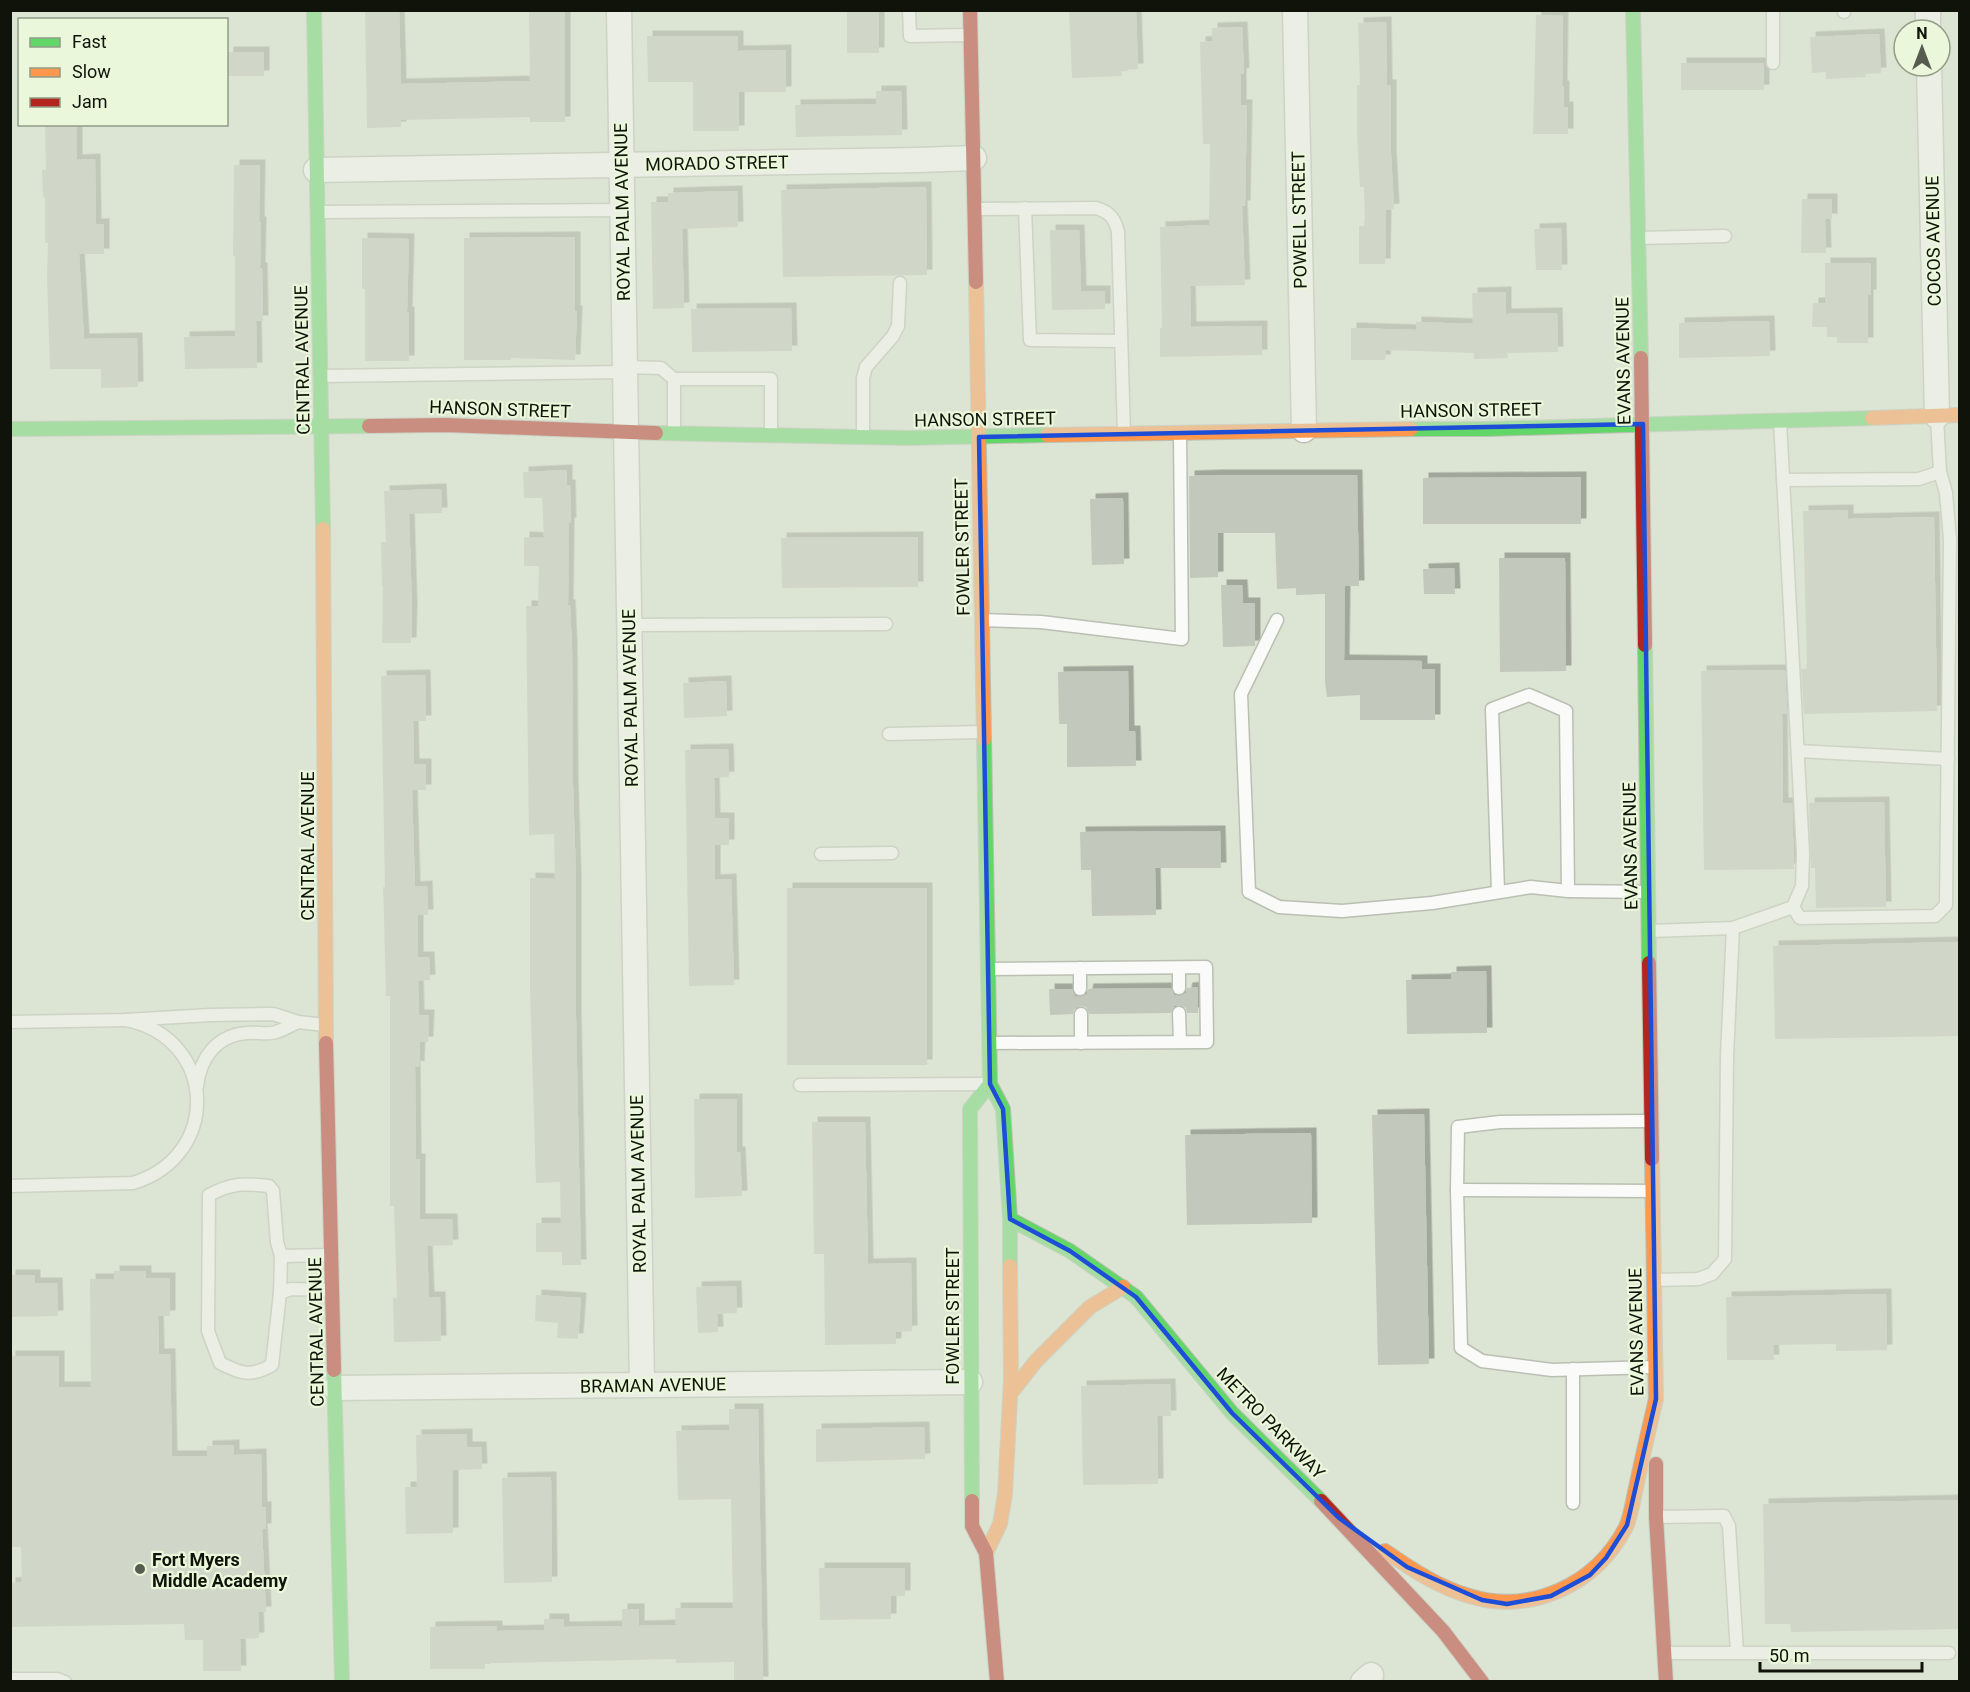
<svg xmlns="http://www.w3.org/2000/svg" width="1970" height="1692" font-family="Roboto,sans-serif">
	<style>
		.building { fill: #c2c8bb; filter: url(#shadow) }
		.lines { fill: none; stroke-linecap: round; stroke-linejoin: round }
		.lane-casing { stroke: #babfb3; stroke-width: 15 }
		.street-casing { stroke: #babfb3; stroke-width: 27 }
		.fast-casing { stroke: #babfb3; stroke-width: 16 }
		.slow-casing { stroke: #babfb3; stroke-width: 16 }
		.jam-casing { stroke: #babfb3; stroke-width: 16 }
		.lane { stroke: #fafbf8; stroke-width: 12 }
		.street { stroke: #fafbf8; stroke-width: 24 }
		.fast { stroke: #63d668; stroke-width: 14 }
		.slow { stroke: #ff974d; stroke-width: 14 }
		.jam { stroke: #b3261e; stroke-width: 14 }
		.marked { fill: none; stroke: #1d4ed8; stroke-width: 4.5; stroke-linejoin: round }
		.poi-dot { fill: #575c50; stroke: #eaf7da; stroke-width: 2 }
		.labels { text-anchor: middle; dominant-baseline: central; stroke-width: 4.5; stroke-linejoin: round; paint-order: stroke }
		.street-label { font-size: 18px; fill: #0f1309; stroke: #eaf7da }
		.poi-label { font-size: 18px; font-weight: bold; fill: #0f1309; stroke: #eaf7da; text-anchor: start }
	</style>
	<defs>
		<filter id="shadow"><feDropShadow dx="5.5" dy="-5.5" stdDeviation="0" flood-color="#0004"/></filter>
	</defs>
	<rect width="100%" height="100%" fill="#dce4d3"/>
	<g class="building">
		<path d="M365 10H399L401 84 530 81 529 10H565V122H530V117L401 120V127L367 128Z"/>
		<rect x="847" y="10" width="32" height="43"/>
		<path d="M1069 10H1136L1138 69 1121 70 1122 76 1072 78Z"/>
		<path d="M1536 15 1563 16 1562 86H1564V107H1568V134H1533Z"/>
		<path d="M1386 22 1387 85H1391V153L1394 209 1386 210 1385 264H1359V226H1365L1364 187H1360L1357 136V85H1360L1358 23Z"/>
		<path d="M1242 27 1244 73 1241 74V105H1247L1245 206H1242L1245 285 1190 286 1191 327 1262 326V355L1160 357V328H1162L1160 227 1209 225 1210 144H1203L1200 42 1212 41V28Z"/>
		<path d="M1879 34 1881 73 1865 74 1866 77 1826 79V72L1812 73 1810 37Z"/>
		<path d="M647 36H738V51L786 50V92H739V131H693V82H648Z"/>
		<path d="M228 52H264V76H227Z"/>
		<rect x="1681" y="63" width="83" height="27"/>
		<path d="M876 91H901L902 135 796 137 795 105 876 104Z"/>
		<path d="M45 124H77V160L95 159 96 224H104V254H79L84 339 137 338 138 387 101 388V369H50L47 277 48 243H45V197H43L42 170H46Z"/>
		<path d="M234 165H260L259 222H261L260 268H262L263 321H256L257 368 185 369 184 337 235 336V256H233Z"/>
		<path d="M926 187 927 275 783 277 781 190Z"/>
		<path d="M737 191 738 227 682 229 684 308 653 309 651 202H668V193Z"/>
		<path d="M1802 199H1832V219H1825L1826 253H1801Z"/>
		<path d="M1561 228 1562 270H1536L1534 229Z"/>
		<path d="M1050 230H1079L1081 291H1105V309L1052 310Z"/>
		<path d="M575 237V311H577L575 360 511 358V360H464V238Z"/>
		<path d="M362 238 409 239 407 312H409V361H365V289H362Z"/>
		<path d="M1825 263H1871V295H1868V343H1837V337H1827V327H1812L1813 303H1825Z"/>
		<path d="M1506 292V314L1557 313 1558 352 1507 353 1508 358 1474 359V353L1386 350 1385 360H1351V328L1416 330V322L1473 324 1472 293Z"/>
		<path d="M791 308 792 351 692 352 691 309Z"/>
		<path d="M1769 321 1770 356 1679 358V323Z"/>
		<path d="M567 470V485H570L571 523H569L568 605H570L572 648 573 785 576 879V1018L581 1265H562V1252H536V1223H561L560 1182 536 1183 530 988V878L555 879 554 834 529 835 526 606H538L539 566H524V537L544 538 542 498H524L523 472Z"/>
		<path d="M1217 475H1357L1359 586H1345L1344 660 1422 661V669H1435V720H1360V695L1327 697 1325 682V594L1296 595V588L1277 589 1275 533H1218V577L1190 578 1189 476Z"/>
		<path d="M1581 477V524H1423V478Z"/>
		<path d="M441 489 442 513 409 514 412 609 411 643H382L383 586H382L381 542H386L384 491Z"/>
		<path d="M1123 498 1124 564 1092 565 1090 499Z"/>
		<path d="M1848 510V519L1934 517 1937 711 1804 714 1801 669H1807L1803 511Z"/>
		<path d="M918 537V587L782 588 781 538Z"/>
		<path d="M1499 558H1565L1566 671 1500 672Z"/>
		<path d="M1454 568 1455 594H1424L1423 569Z"/>
		<path d="M1221 585H1242L1243 603H1255V646L1223 647Z"/>
		<path d="M1785 670 1787 714H1782L1783 803H1792L1794 869 1704 870 1701 671Z"/>
		<path d="M1128 671 1129 731H1135L1136 766 1067 767V724H1059L1058 672Z"/>
		<path d="M425 675 426 721H413L414 764H426V790H412L415 887 427 886 428 915H418V957H429L430 980 418 981 419 1015H429L428 1042H420L419 1067 415 1066 416 1159H420V1219H452L453 1245 427 1246 429 1297H440L441 1341 394 1342 393 1298H397L394 1206H390V996H386L384 916 383 887H385L381 676Z"/>
		<path d="M726 681 727 716 684 718 683 683Z"/>
		<path d="M728 749 729 777 714 778 715 818H729V845H715V880L731 879 734 985 689 986 685 750Z"/>
		<path d="M1884 802 1886 907 1816 908 1815 868H1811L1809 803Z"/>
		<path d="M1220 831 1221 868H1155L1156 915 1092 916 1091 870H1081L1080 832Z"/>
		<rect x="787" y="888" width="140" height="177"/>
		<path d="M1959 942V1036L1775 1039 1773 946Z"/>
		<path d="M1486 971 1487 1033 1407 1034 1406 980 1451 979V972Z"/>
		<path d="M1198 987V1013H1187L1186 1008 1179 1005 1174 1006 1171 1013 1089 1014 1086 1007 1080 1006 1074 1009 1073 1014 1050 1015 1049 989H1072L1075 996 1081 997 1087 994 1088 989 1171 988 1174 995 1180 996 1186 993 1187 988Z"/>
		<path d="M694 1099H737V1152H740L742 1196 695 1198Z"/>
		<path d="M1424 1114 1429 1364 1378 1365 1372 1115Z"/>
		<path d="M812 1122H865L868 1264 911 1263 912 1331 896 1332V1344L825 1345 824 1254H814Z"/>
		<path d="M1311 1133 1312 1223 1187 1225 1185 1135Z"/>
		<path d="M114 1271H146V1278H170V1316H158L159 1354H170L172 1456H207V1446L234 1445V1455L261 1454 262 1507H266V1529H262L266 1612H258L259 1638 240 1639 241 1671H203V1640H185L184 1624 10 1627V1583L22 1582 21 1547H10V1356H59V1387H91L90 1279H114Z"/>
		<path d="M10 1275H35V1283H57L58 1316 10 1317Z"/>
		<path d="M736 1286 737 1313 717 1314 718 1332 698 1333 696 1287Z"/>
		<path d="M1886 1294 1887 1350 1836 1351V1344L1773 1345 1774 1360H1727L1726 1297Z"/>
		<path d="M536 1295 581 1298 578 1339 557 1338 558 1323 535 1321Z"/>
		<path d="M1170 1384 1171 1416H1157L1158 1484 1083 1485 1081 1386Z"/>
		<path d="M729 1409H758L763 1682H734V1662L676 1663V1659L497 1663H485V1669H430V1627L497 1626V1631L544 1630V1619H564V1627L622 1626V1609H639V1626L676 1625 675 1608H733L731 1499 678 1500 676 1431 729 1430Z"/>
		<path d="M924 1427 925 1459 816 1462V1429Z"/>
		<path d="M467 1434V1447H481L482 1469 453 1470V1533L406 1534 405 1487H417L416 1435Z"/>
		<path d="M551 1477 552 1582 504 1583 502 1478Z"/>
		<path d="M1959 1500V1629L1791 1632 1790 1624H1765L1763 1504Z"/>
		<path d="M819 1568H905V1596H891V1619L820 1620Z"/>
	</g>
	<g class="lines">
		<defs>
			<g id="lane">
				<path d="M909 10 910 36 970 35"/>
				<path d="M1844 10V12"/>
				<path d="M1773 63V10"/>
				<path d="M1025 208 1030 340 1121 341"/>
				<path d="M975 209 1096 208C1110 212 1115 219 1118 232L1124 433"/>
				<path d="M319 212 622 210"/>
				<path d="M1639 238 1725 236"/>
				<path d="M625 367 661 368 674 379"/>
				<path d="M322 376 625 372"/>
				<path d="M674 433V379H771V436"/>
				<path d="M863 436V378L866 367 893 336 898 326 900 283"/>
				<path d="M1783 480 1919 479 1940 472 1937 418"/>
				<path d="M982 620 1041 622 1182 639 1180 434"/>
				<path d="M1277 620 1241 694 1249 892 1279 907 1342 911 1432 903 1531 887 1568 891 1647 892"/>
				<path d="M629 625 886 624"/>
				<path d="M889 734 982 732"/>
				<path d="M1798 751 1948 759"/>
				<path d="M821 854 892 853"/>
				<path d="M1498 892 1492 709 1529 695 1566 711 1568 891"/>
				<path d="M1793 907 1800 918 1935 916 1946 905 1950 540 1946 493 1940 472"/>
				<path d="M1651 931 1733 928 1793 907 1802 886 1803 853 1780 421"/>
				<path d="M1080 968V989"/>
				<path d="M1179 968V988"/>
				<path d="M988 969 1206 967 1207 1042 990 1043"/>
				<path d="M1179 1013 1180 1042"/>
				<path d="M1081 1014V1043"/>
				<path d="M10 1022 126 1020 210 1015 273 1014 298 1022 325 1025"/>
				<path d="M800 1085 985 1084"/>
				<path d="M197 1086C200 1058 217 1035 247 1033 257 1032 267 1035 276 1032 283 1030 291 1025 298 1022"/>
				<path d="M1650 1121 1500 1122 1458 1127 1457 1190 1461 1348 1482 1361 1552 1370 1654 1367"/>
				<path d="M10 1186 133 1183C222 1156 217 1038 126 1020"/>
				<path d="M1457 1190 1651 1191"/>
				<path d="M1655 1280 1698 1279 1712 1274 1725 1259 1727 1056 1733 928"/>
				<path d="M330 1290 291 1289 280 1293 272 1365C251 1377 241 1374 220 1363L208 1331 209 1195C232 1183 244 1183 269 1186L273 1191 277 1242 281 1256 331 1255"/>
				<path d="M280 1293 281 1256"/>
				<path d="M1573 1369V1503"/>
				<path d="M1656 1517 1724 1516 1729 1526 1737 1652"/>
				<path d="M1665 1653H1949"/>
				<path d="M10 1679H57L65 1682"/>
			</g>
			<g id="street">
				<path d="M619 10 642 1385"/>
				<path d="M1295 10 1304 430"/>
				<path d="M1928 10V30"/>
				<path d="M1929 66 1937 416"/>
				<path d="M316 170 919 160 974 158"/>
				<path d="M336 1388 970 1382"/>
				<path d="M1363 1682 1371 1675"/>
			</g>
			<g id="fast">
				<path d="M314 10 323 529"/>
				<path d="M1633 10 1641 358"/>
				<path d="M10 429 369 426"/>
				<path d="M1411 429H1486L1872 418"/>
				<path d="M656 433 906 438 1047 435"/>
				<path d="M1645 645 1649 963"/>
				<path d="M984 739 990 1084 1003 1109 1010 1219V1266"/>
				<path d="M1010 1219 1070 1251 1136 1297 1232 1413 1321 1501"/>
				<path d="M334 1370 342 1682"/>
				<path d="M972 1501 970 1109 990 1084"/>
			</g>
			<g id="slow">
				<path d="M976 282 984 739"/>
				<path d="M1872 418 1960 415"/>
				<path d="M1047 435 1411 429"/>
				<path d="M323 529 326 1043"/>
				<path d="M1652 1159 1656 1399"/>
				<path d="M1011 1393 1036 1361 1090 1307 1123 1287"/>
				<path d="M1385 1551C1411 1569 1438 1587 1469 1596 1531 1615 1596 1585 1626 1527 1631 1516 1633 1500 1636 1488 1642 1458 1649 1429 1656 1399"/>
				<path d="M986 1553 1000 1524 1005 1494 1011 1379 1010 1266"/>
			</g>
			<g id="jam">
				<path d="M970 10 976 282"/>
				<path d="M1641 358 1645 645"/>
				<path d="M369 426 446 425 656 433"/>
				<path d="M1649 963 1652 1159"/>
				<path d="M326 1043 334 1370"/>
				<path d="M1656 1464V1517L1666 1682"/>
				<path d="M972 1501V1526L986 1553 997 1682"/>
				<path d="M1321 1501 1443 1631 1482 1682"/>
			</g>
		</defs>
		<use href="#lane" class="lane-casing"/>
		<use href="#street" class="street-casing"/>
		<use href="#fast" class="fast-casing"/>
		<use href="#slow" class="slow-casing"/>
		<use href="#jam" class="jam-casing"/>
		<use href="#lane" class="lane"/>
		<use href="#street" class="street"/>
		<use href="#fast" class="fast"/>
		<use href="#slow" class="slow"/>
		<use href="#jam" class="jam"/>
	</g>
	<path d="M0 0H1970V1692H0ZM1643 424 1656 1399 1627 1525 1606 1558 1590 1575 1551 1596 1507 1604 1482 1600 1407 1567 1339 1518 1232 1413 1136 1297 1070 1251 1010 1219 1003 1109 990 1084 979 437Z" fill="#dce4d3" fill-opacity=".55" fill-rule="evenodd"/>
	<path class="marked" d="M1643 424 1656 1399 1627 1525 1606 1558 1590 1575 1551 1596 1507 1604 1482 1600 1407 1567 1339 1518 1232 1413 1136 1297 1070 1251 1010 1219 1003 1109 990 1084 979 437Z"/>
	<circle class="poi-dot" cx="140" cy="1569" r="6"/>
	<g class="labels">
		<g class="street-label">
			<text transform="translate(717 163) rotate(-1)">MORADO STREET</text>
			<text transform="translate(622 212) rotate(-91)">ROYAL PALM AVENUE</text>
			<text transform="translate(1299 220) rotate(-91)">POWELL STREET</text>
			<text transform="translate(1933 241) rotate(-91)">COCOS AVENUE</text>
			<text transform="translate(302 360) rotate(-91)">CENTRAL AVENUE</text>
			<text transform="translate(1623 361) rotate(-91)">EVANS AVENUE</text>
			<text transform="translate(500 409) rotate(2)">HANSON STREET</text>
			<text transform="translate(1471 410) rotate(-1)">HANSON STREET</text>
			<text transform="translate(985 419) rotate(-1)">HANSON STREET</text>
			<text transform="translate(962 547) rotate(-91)">FOWLER STREET</text>
			<text transform="translate(630 698) rotate(-91)">ROYAL PALM AVENUE</text>
			<text transform="translate(307 846) rotate(-90)">CENTRAL AVENUE</text>
			<text transform="translate(1630 846) rotate(-91)">EVANS AVENUE</text>
			<text transform="translate(638 1184) rotate(-91)">ROYAL PALM AVENUE</text>
			<text transform="translate(952 1316) rotate(-90)">FOWLER STREET</text>
			<text transform="translate(316 1332) rotate(-91)">CENTRAL AVENUE</text>
			<text transform="translate(1636 1332) rotate(-91)">EVANS AVENUE</text>
			<text transform="translate(653 1385) rotate(-1)">BRAMAN AVENUE</text>
			<text transform="translate(1271 1423) rotate(46)">METRO PARKWAY</text>
		</g>
		<g class="poi-label">
			<text x="152" y="1559">Fort Myers<tspan x="152" dy="21">Middle Academy</tspan></text>
		</g>
	</g>
	<rect width="1970" height="1692" fill="none" stroke="#0f1309" stroke-width="24"/>
	<rect x="18" y="18" width="210" height="108" fill="#eaf7da" stroke="#929c86" stroke-width="1.5"/>
	<rect x="30" y="38" width="30" height="9" fill="#63d668" stroke="#929c86" stroke-width="1.5"/>
	<text x="72" y="48" font-size="18" fill="#0f1309">Fast</text>
	<rect x="30" y="68" width="30" height="9" fill="#ff974d" stroke="#929c86" stroke-width="1.5"/>
	<text x="72" y="78" font-size="18" fill="#0f1309">Slow</text>
	<rect x="30" y="98" width="30" height="9" fill="#b3261e" stroke="#929c86" stroke-width="1.5"/>
	<text x="72" y="108" font-size="18" fill="#0f1309">Jam</text>
	<g transform="translate(1922 48)"><circle r="28" fill="#eaf7da" stroke="#929c86" stroke-width="1.5"/>
	<path d="M0-4.5L10 22L0 15L-10 22Z" fill="#575c50"/>
	<text y="-9" font-size="16" font-weight="bold" text-anchor="middle" fill="#0f1309">N</text>
	</g>
	<path d="M1760 1662v9h162v-9" fill="none" stroke="#0f1309" stroke-width="3"/>
	<text x="1769" y="1662" font-size="18" fill="#0f1309" stroke="#eaf7da" stroke-width="4.5" paint-order="stroke">50 m</text>
</svg>
